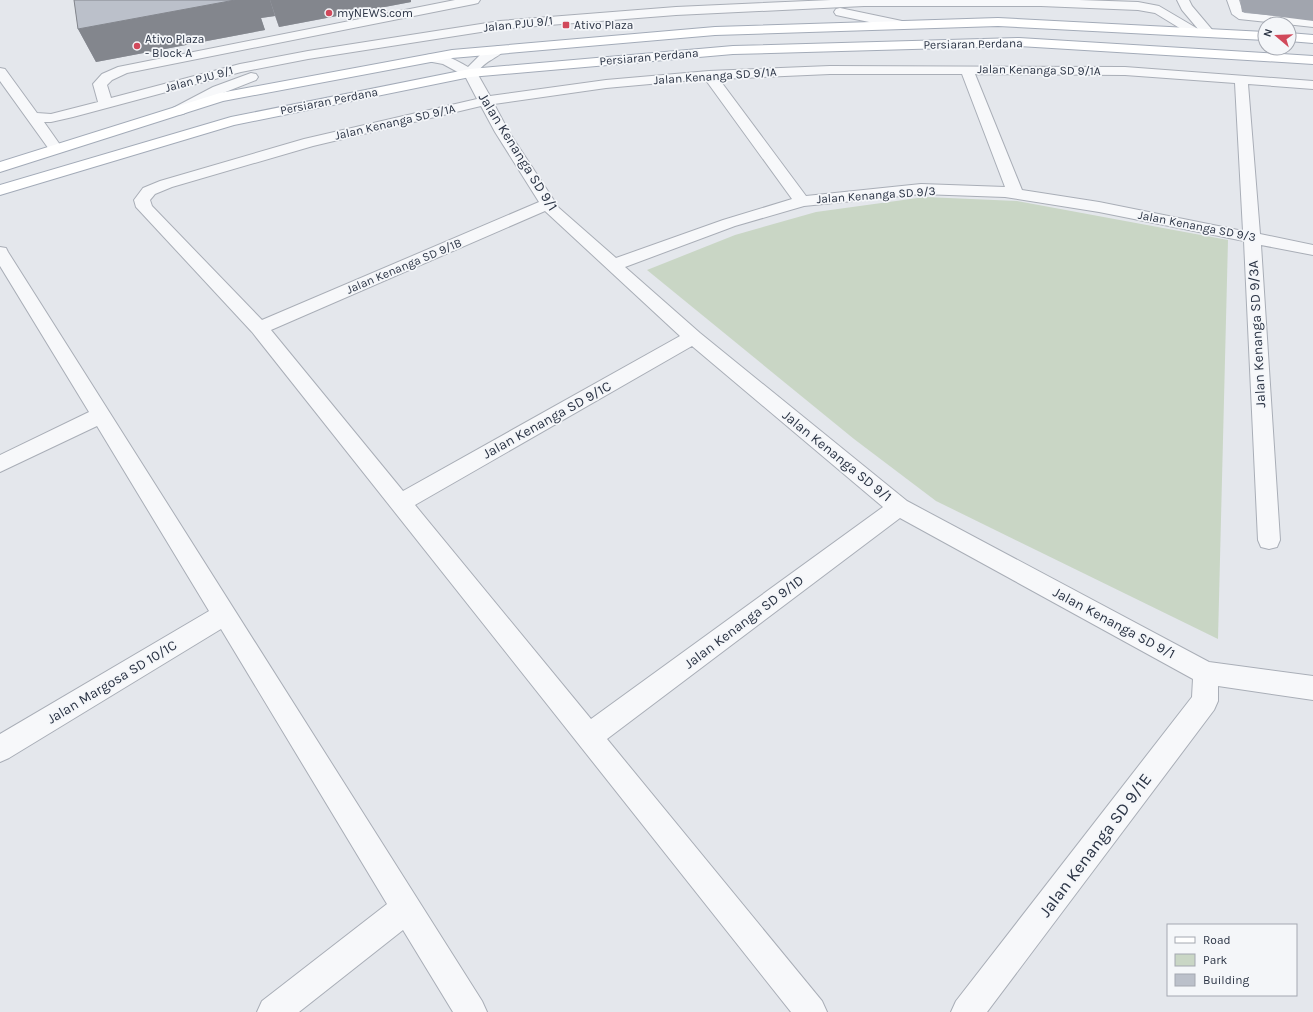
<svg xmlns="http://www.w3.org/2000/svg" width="1313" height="1012" font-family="Karla,sans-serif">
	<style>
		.green { fill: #c9d6c5 }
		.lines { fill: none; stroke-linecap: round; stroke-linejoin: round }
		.minor-casing { stroke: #a9aeb7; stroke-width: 2 }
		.major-casing { stroke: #a3abb8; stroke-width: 2 }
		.minor { fill: #f7f8fa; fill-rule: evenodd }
		.major { fill: #fff; fill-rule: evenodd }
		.wall { fill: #a1a5ae }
		.shaded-wall { fill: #83868d }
		.building { fill: #bbc0ca; stroke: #83868d }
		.poi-dot { fill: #d1495b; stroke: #f4f6f9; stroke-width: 1.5 }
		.labels { text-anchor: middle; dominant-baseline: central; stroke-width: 3.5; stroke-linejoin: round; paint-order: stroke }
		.far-poi-label { font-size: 12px; fill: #2b3445; stroke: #f4f6f9; text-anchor: start }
		.far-street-label { font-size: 12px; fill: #2b3445; stroke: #f4f6f9 }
		.street-label { font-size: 14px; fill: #2b3445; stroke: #f4f6f9 }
		.near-street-label { font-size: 17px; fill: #2b3445; stroke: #f4f6f9 }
	</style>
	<rect width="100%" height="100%" fill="#e4e7ec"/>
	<path class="green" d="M925 197 1017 201 1228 240 1218 639 936 501 854 439 647 270 735 235 816 212Z"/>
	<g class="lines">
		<defs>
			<g id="minor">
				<path d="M455 0H480L478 3 474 4 127 73 112 80 107 85 111 98 240 64 308 51 500 21 676 7 831 0H1079L1138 2 1159 6 1198 29 1182 10 1177 0H1189L1192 6 1214 32 1212 35C1208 36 1205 36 1201 32L1199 35H1191L1155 13 1138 10 1041 6H864L676 15 500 29 308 59 241 72 73 117 51 122H44L63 149 61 152 56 153 51 152 0 81V68L5 69 37 113 51 114 98 102 93 84 102 74 118 67Z"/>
				<path d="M1227 0H1239L1243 12 1245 13 1313 19V27L1239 19 1232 14Z"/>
				<path d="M840 8 902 21 906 22 908 25 906 28 902 29 836 15 834 12 836 9Z"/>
				<path d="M498 46 503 47 504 50C499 58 485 60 477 73L490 96 606 80 709 71 830 66 1125 67 1313 81V89L1248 84 1260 234 1313 245V255L1261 245 1280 540 1277 547 1269 549 1261 547 1258 540 1244 241 1099 212 1005 197 921 194 804 206 735 226 625 267 700 333 907 501 1209 662 1313 676V700L1218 686V701L1214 710 987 1012H951L956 1001 1192 697 1193 679 900 518 607 739 822 1001 827 1012H791L252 332 136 207 134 200 143 188 160 181 304 139 477 99 465 76 443 64 427 61 425 58 427 55C441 52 456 60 468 67L481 54ZM830 74H962L1005 187 921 184 806 196 719 79ZM975 74 1125 75 1235 83 1243 231 1099 202 1022 190ZM705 79 792 199 723 220 616 258 559 208 509 132 494 104 606 88ZM481 106 495 132 539 202 262 320 152 206 150 200 155 194 172 187 313 146ZM545 211 680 336 403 491 271 330ZM692 346 883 507 591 719 415 505Z"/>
				<path d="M251 73 256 74 258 77 256 80 223 93 183 114 178 115 173 114 171 111 173 108 213 87Z"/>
				<path d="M0 247 6 248 8 252 482 1001 487 1012H453L403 930 299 1012H257L262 1001 387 904 221 629 9 758 0 762V734L209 611 97 426 0 472V455L89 412 0 266Z"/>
			</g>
			<g id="major">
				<path d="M998 18 1265 32V40L998 26 715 35 452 58 223 101 0 172V162L220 93 452 50 715 27Z"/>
				<path d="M1289 33 1313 35V43L1289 41Z"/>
				<path d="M1019 38 1313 56V64L1019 46 733 54 470 77 234 125 0 195V185L231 117 470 69 733 46Z"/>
			</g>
		</defs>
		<use href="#minor" class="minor-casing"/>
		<use href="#major" class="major-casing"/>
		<use href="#minor" class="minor"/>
		<use href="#major" class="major"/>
	</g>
	<g class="wall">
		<path d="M74 0H411V2L279 27 275 16 261 18 265 30 96 62 78 29Z"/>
		<path d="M1240 0H1313V21L1242 12Z"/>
	</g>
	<g class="shaded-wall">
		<path d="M235 0H270L275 16 261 18 265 30 96 62 78 29Z"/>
		<path d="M270 0H411V2L279 27Z"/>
	</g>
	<path class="building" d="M74 0H235L78 29Z"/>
	<g class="poi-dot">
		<circle cx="329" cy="13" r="4"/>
		<rect x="562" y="21" width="8" height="8" rx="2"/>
		<circle cx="137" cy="46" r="4"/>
	</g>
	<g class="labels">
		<g class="far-poi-label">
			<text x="337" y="13">myNEWS.com</text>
			<text x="574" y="25">Ativo Plaza</text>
			<text x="145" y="39">Ativo Plaza<tspan x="145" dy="14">- Block A</tspan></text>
		</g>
		<g class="far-street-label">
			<text transform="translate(518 24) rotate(-6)">Jalan PJU 9/1</text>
			<text transform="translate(973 44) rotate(-1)">Persiaran Perdana</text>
			<text transform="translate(649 57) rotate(-5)">Persiaran Perdana</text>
			<text transform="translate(1039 70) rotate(1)">Jalan Kenanga SD 9/1A</text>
			<text transform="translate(715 76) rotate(-4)">Jalan Kenanga SD 9/1A</text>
			<text transform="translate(199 79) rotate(-15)">Jalan PJU 9/1</text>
			<text transform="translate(329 101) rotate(-11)">Persiaran Perdana</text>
			<text transform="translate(395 122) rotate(-13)">Jalan Kenanga SD 9/1A</text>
			<text transform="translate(876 195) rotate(-4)">Jalan Kenanga SD 9/3</text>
			<text transform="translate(1197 226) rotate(11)">Jalan Kenanga SD 9/3</text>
			<text transform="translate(404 266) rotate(-23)">Jalan Kenanga SD 9/1B</text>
		</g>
		<g class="street-label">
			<text transform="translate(518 152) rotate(58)">Jalan Kenanga SD 9/1</text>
			<text transform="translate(1257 334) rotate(-93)">Jalan Kenanga SD 9/3A</text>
			<text transform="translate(547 420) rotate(-29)">Jalan Kenanga SD 9/1C</text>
			<text transform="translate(837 456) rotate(39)">Jalan Kenanga SD 9/1</text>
			<text transform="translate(744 622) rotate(-37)">Jalan Kenanga SD 9/1D</text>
			<text transform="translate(1114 623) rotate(28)">Jalan Kenanga SD 9/1</text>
			<text transform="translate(112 682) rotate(-31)">Jalan Margosa SD 10/1C</text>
		</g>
		<g class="near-street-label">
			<text transform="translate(1095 845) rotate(-53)">Jalan Kenanga SD 9/1E</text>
		</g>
	</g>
	<rect x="1167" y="924" width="130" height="72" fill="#f4f6f9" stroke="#a4a8b1"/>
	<rect x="1175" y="937" width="20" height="6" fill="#ffffff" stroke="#a4a8b1"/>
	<text x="1203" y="944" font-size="12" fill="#2b3445">Road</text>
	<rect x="1175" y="954" width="20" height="12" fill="#c9d6c5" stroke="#a4a8b1"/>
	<text x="1203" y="964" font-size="12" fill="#2b3445">Park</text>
	<rect x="1175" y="974" width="20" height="12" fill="#bbc0ca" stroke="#a4a8b1"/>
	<text x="1203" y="984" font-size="12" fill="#2b3445">Building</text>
	<g transform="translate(1277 36) rotate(289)"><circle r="19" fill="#f4f6f9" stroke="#a4a8b1"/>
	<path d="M0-3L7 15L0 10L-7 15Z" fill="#d1495b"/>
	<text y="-6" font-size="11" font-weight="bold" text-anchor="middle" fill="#2b3445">N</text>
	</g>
</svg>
